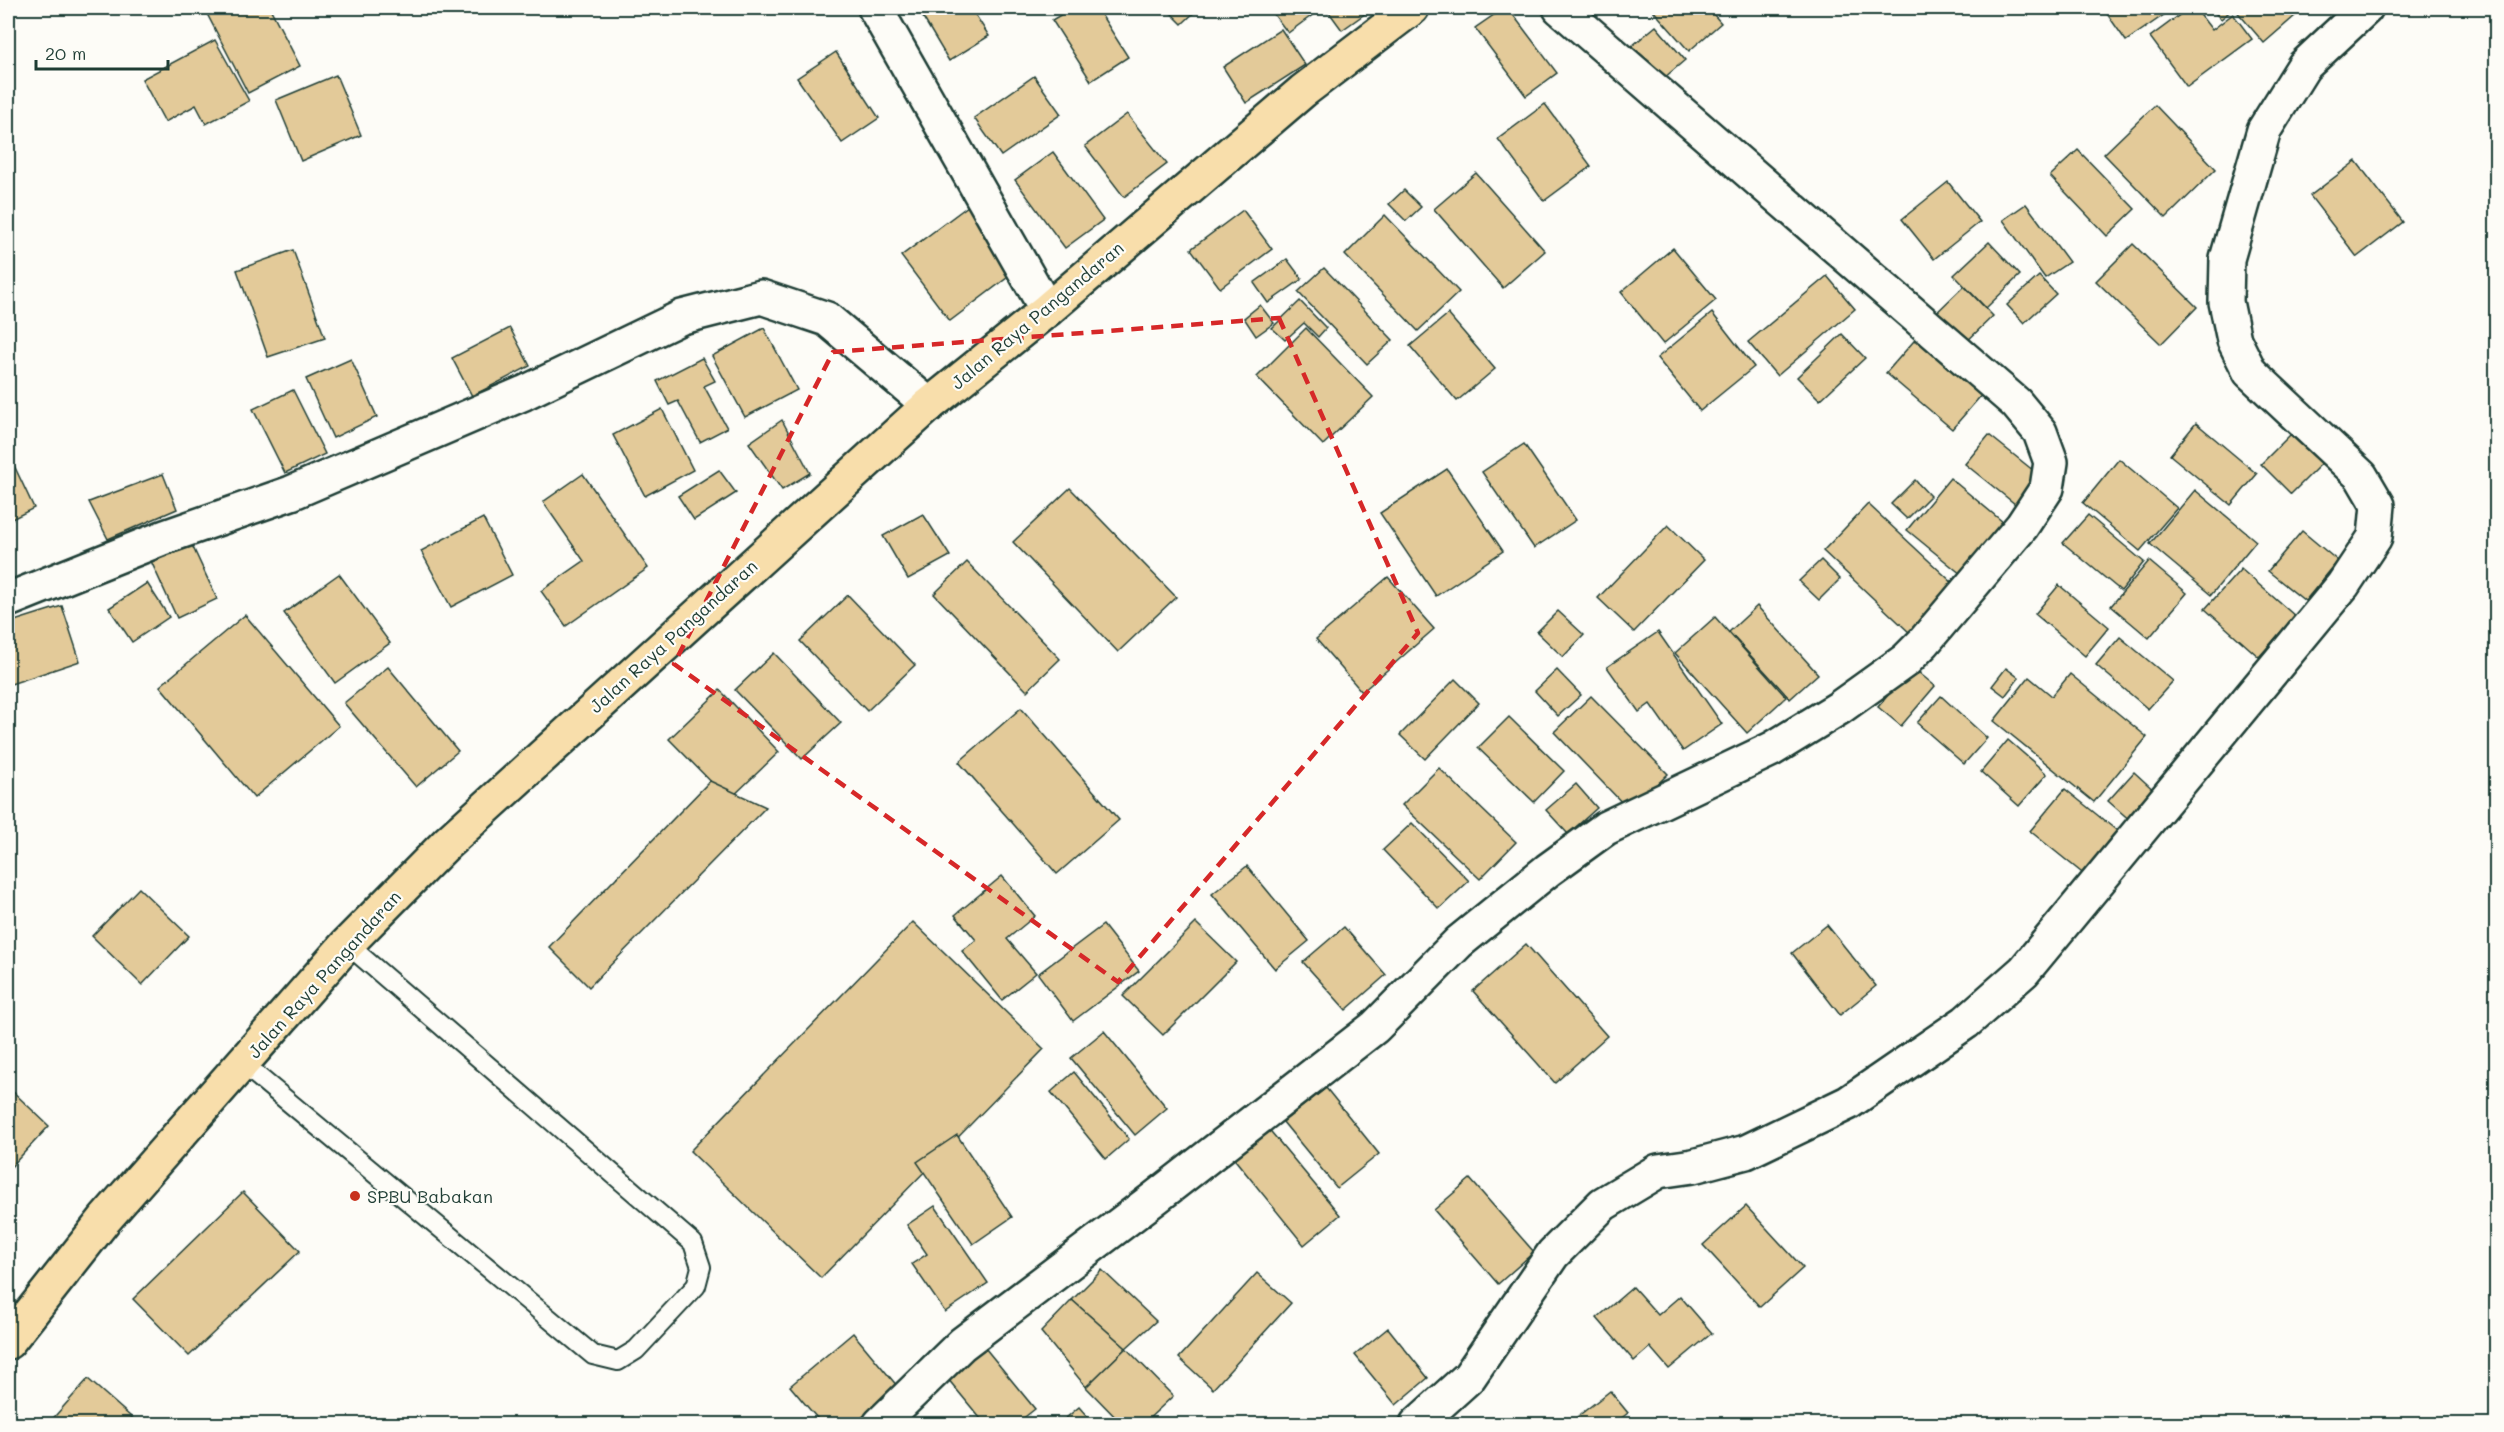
<svg xmlns="http://www.w3.org/2000/svg" width="2504" height="1432" font-family="Mali,sans-serif">
	<style>
		.building { fill: #e3ca99; stroke: #1f3d34; stroke-width: 1.5 }
		.lines { fill: none; stroke-linecap: round; stroke-linejoin: round }
		.service-casing { stroke: #1f3d34; stroke-width: 22 }
		.minor-casing { stroke: #1f3d34; stroke-width: 38 }
		.trunk-casing { stroke: #1f3d34; stroke-width: 38 }
		.service { stroke: #fdfcf7; stroke-width: 18 }
		.minor { stroke: #fdfcf7; stroke-width: 33 }
		.trunk { stroke: #f8deab; stroke-width: 33 }
		.marked { fill: none; stroke: #d62828; stroke-width: 4.5; stroke-dasharray: 12 8; stroke-linejoin: round }
		.poi-dot { fill: #c8321e; stroke: #fdfcf7; stroke-width: 2 }
		.labels { text-anchor: middle; dominant-baseline: central; stroke-width: 4.5; stroke-linejoin: round; paint-order: stroke }
		.street-label { font-size: 18px; fill: #1f3d34; stroke: #fdfcf7 }
		.poi-label { font-size: 18px; fill: #1f3d34; stroke: #fdfcf7; text-anchor: start }
	</style>
	<rect width="100%" height="100%" fill="#fdfcf7"/>
	<filter id="ink" filterUnits="userSpaceOnUse"><feTurbulence type="fractalNoise" baseFrequency=".0167" numOctaves="2"/><feDisplacementMap in="SourceGraphic" scale="12" xChannelSelector="R" yChannelSelector="G"/><feConvolveMatrix kernelMatrix="1 2 1 2 8 2 1 2 1" color-interpolation-filters="sRGB"/></filter>
	<g filter="url(#ink)">
		<g class="building">
			<path d="M204 8H270L300 66 248 93Z"/>
			<path d="M920 8H971L989 36 949 61 918 9Z"/>
			<path d="M1072 8H1097L1128 57 1091 81 1052 20Z"/>
			<path d="M1166 8H1199L1182 24Z"/>
			<path d="M1269 8H1322L1288 33Z"/>
			<path d="M1326 8H1373L1342 30Z"/>
			<path d="M1504 8H1508L1557 73 1526 96 1475 28Z"/>
			<path d="M1651 8H1708L1721 23 1689 51Z"/>
			<path d="M2103 8H2174L2126 41Z"/>
			<path d="M2189 8H2195L2212 30 2233 14 2252 39 2187 87 2150 37Z"/>
			<path d="M2210 8H2288L2295 16 2264 43 2234 8 2221 19Z"/>
			<path d="M1656 26 1685 60 1657 84 1627 50Z"/>
			<path d="M1281 29 1305 65 1246 103 1223 67Z"/>
			<path d="M215 40 249 101 206 124 196 105 165 122 142 79Z"/>
			<path d="M836 52 879 118 842 143 797 78Z"/>
			<path d="M336 75 361 135 301 161 276 100Z"/>
			<path d="M1034 76 1061 114 1001 156 974 118Z"/>
			<path d="M1545 104 1591 166 1544 201 1498 139Z"/>
			<path d="M2155 105 2216 169 2166 218 2104 154Z"/>
			<path d="M1127 114 1167 164 1124 197 1085 146Z"/>
			<path d="M2078 150 2135 209 2107 236 2050 176Z"/>
			<path d="M1053 152 1103 220 1065 248 1015 180Z"/>
			<path d="M2356 161 2403 222 2357 257 2310 196Z"/>
			<path d="M1476 173 1545 251 1503 288 1434 209Z"/>
			<path d="M1948 182 1980 222 1934 259 1902 219Z"/>
			<path d="M1404 190 1421 207 1406 221 1389 204Z"/>
			<path d="M2026 204 2069 262 2045 278 2003 220Z"/>
			<path d="M968 206 1016 271 950 321 901 256Z"/>
			<path d="M1243 210 1272 249 1220 288 1191 249Z"/>
			<path d="M1385 215 1459 292 1418 331 1345 255Z"/>
			<path d="M1989 242 2020 275 1986 308 1954 275Z"/>
			<path d="M2133 244 2197 307 2161 344 2096 281Z"/>
			<path d="M1673 248 1716 300 1663 344 1621 292Z"/>
			<path d="M293 250 325 338 268 357 237 270Z"/>
			<path d="M1287 259 1302 279 1268 303 1254 283Z"/>
			<path d="M1324 268 1393 340 1367 364 1298 292Z"/>
			<path d="M1827 276 1855 309 1777 376 1748 342Z"/>
			<path d="M2039 276 2056 294 2024 323 2007 305Z"/>
			<path d="M1964 286 1993 316 1960 348 1931 318Z"/>
			<path d="M1300 301 1326 328 1318 337 1304 323 1285 340 1272 328Z"/>
			<path d="M1260 305 1274 323 1256 336 1244 318Z"/>
			<path d="M1712 313 1754 367 1700 411 1657 358Z"/>
			<path d="M1448 314 1495 369 1457 401 1410 346Z"/>
			<path d="M510 328 530 366 472 396 452 358Z"/>
			<path d="M764 328 797 390 745 417 712 356Z"/>
			<path d="M1306 328 1373 397 1323 445 1257 377Z"/>
			<path d="M1842 334 1865 358 1820 400 1797 377Z"/>
			<path d="M1920 334 1985 391 1952 429 1886 373Z"/>
			<path d="M702 358 715 381 704 386 727 428 700 442 678 401 669 405 657 381Z"/>
			<path d="M351 359 377 417 333 438 306 379Z"/>
			<path d="M293 390 325 454 285 473 253 409Z"/>
			<path d="M662 409 693 470 645 496 613 435Z"/>
			<path d="M782 420 810 473 782 490 749 443Z"/>
			<path d="M2303 422 2333 452 2291 494 2261 464Z"/>
			<path d="M2196 423 2257 474 2231 505 2170 455Z"/>
			<path d="M1989 435 2044 479 2020 508 1965 464Z"/>
			<path d="M1524 444 1576 520 1534 548 1482 472Z"/>
			<path d="M11 459 34 508 8 521V461Z"/>
			<path d="M2119 459 2177 508 2140 551 2083 503Z"/>
			<path d="M1447 469 1503 551 1436 596 1380 513Z"/>
			<path d="M719 470 736 493 694 520 678 496Z"/>
			<path d="M163 474 177 509 108 539 89 502Z"/>
			<path d="M583 474 648 568 566 626 541 591 584 561 543 502Z"/>
			<path d="M1950 478 2009 527 1967 579 1907 530Z"/>
			<path d="M1915 480 1930 496 1907 519 1891 504Z"/>
			<path d="M1070 488 1176 597 1118 652 1013 542Z"/>
			<path d="M2195 490 2256 541 2211 595 2150 544Z"/>
			<path d="M1868 504 1957 587 1911 634 1823 551Z"/>
			<path d="M923 514 950 556 908 579 883 536Z"/>
			<path d="M2088 515 2144 562 2121 591 2063 543Z"/>
			<path d="M483 518 512 575 451 607 421 551Z"/>
			<path d="M1668 525 1704 560 1634 632 1598 598Z"/>
			<path d="M2302 531 2338 561 2305 601 2268 571Z"/>
			<path d="M191 543 217 599 177 618 151 561Z"/>
			<path d="M1821 560 1840 579 1819 600 1799 581Z"/>
			<path d="M2149 561 2187 593 2149 638 2111 606Z"/>
			<path d="M967 562 1060 659 1027 691 934 594Z"/>
			<path d="M2241 569 2295 616 2259 657 2205 609Z"/>
			<path d="M339 574 390 643 335 683 284 613Z"/>
			<path d="M1388 577 1434 629 1362 692 1316 639Z"/>
			<path d="M147 583 169 617 132 642 109 608Z"/>
			<path d="M2059 585 2109 627 2085 656 2035 614Z"/>
			<path d="M848 595 915 665 867 711 800 641Z"/>
			<path d="M62 606 80 661 8 685V623Z"/>
			<path d="M1757 606 1818 674 1790 699 1729 632Z"/>
			<path d="M1558 611 1584 635 1563 657 1537 632Z"/>
			<path d="M245 615 339 726 254 798 160 686Z"/>
			<path d="M1715 617 1786 697 1747 733 1675 653Z"/>
			<path d="M1658 632 1722 724 1683 751 1650 704 1639 712 1607 667Z"/>
			<path d="M2120 637 2173 681 2148 709 2096 665Z"/>
			<path d="M774 653 841 723 802 759 735 690Z"/>
			<path d="M388 667 458 751 416 787 344 703Z"/>
			<path d="M1912 667 1935 686 1901 726 1878 707Z"/>
			<path d="M2006 668 2019 678 2005 696 1992 686Z"/>
			<path d="M1557 670 1581 695 1558 716 1535 691Z"/>
			<path d="M2070 674 2147 737 2094 802 1994 721 2029 677 2052 696Z"/>
			<path d="M1455 679 1479 703 1425 759 1400 735Z"/>
			<path d="M720 690 779 752 729 800 669 739Z"/>
			<path d="M1591 696 1668 774 1630 811 1554 732Z"/>
			<path d="M1941 696 1987 738 1964 764 1917 723Z"/>
			<path d="M1021 708 1119 820 1057 874 959 762Z"/>
			<path d="M1509 717 1564 771 1534 802 1478 748Z"/>
			<path d="M2008 740 2047 774 2019 806 1981 772Z"/>
			<path d="M1439 768 1516 842 1480 879 1402 805Z"/>
			<path d="M2134 772 2158 794 2132 822 2108 801Z"/>
			<path d="M710 781 766 807 589 987 549 947Z"/>
			<path d="M1576 784 1597 808 1568 834 1546 810Z"/>
			<path d="M2065 789 2121 834 2086 876 2030 831Z"/>
			<path d="M1412 823 1469 881 1439 909 1383 850Z"/>
			<path d="M1247 866 1309 941 1275 969 1212 894Z"/>
			<path d="M1002 876 1035 916 1007 939 1036 973 1002 1000 962 951 976 940 955 915Z"/>
			<path d="M139 888 189 936 142 985 92 936Z"/>
			<path d="M913 922 1044 1049 821 1278 690 1151Z"/>
			<path d="M1196 923 1236 962 1163 1035 1123 996Z"/>
			<path d="M1103 925 1139 971 1073 1021 1038 974Z"/>
			<path d="M1827 925 1876 986 1840 1015 1792 953Z"/>
			<path d="M1344 927 1386 975 1346 1010 1303 962Z"/>
			<path d="M1526 944 1607 1036 1555 1083 1473 991Z"/>
			<path d="M1104 1031 1167 1108 1135 1135 1071 1058Z"/>
			<path d="M1074 1072 1129 1139 1106 1159 1051 1092Z"/>
			<path d="M8 1087 49 1126 8 1170Z"/>
			<path d="M1326 1088 1379 1154 1337 1188 1283 1122Z"/>
			<path d="M1267 1127 1340 1215 1304 1245 1232 1156Z"/>
			<path d="M957 1135 1012 1217 973 1244 917 1162Z"/>
			<path d="M1470 1179 1534 1252 1498 1284 1434 1210Z"/>
			<path d="M243 1192 300 1251 189 1356 133 1299Z"/>
			<path d="M935 1206 988 1283 945 1312 912 1264 927 1254 907 1225Z"/>
			<path d="M1746 1206 1803 1268 1760 1307 1703 1245Z"/>
			<path d="M1102 1270 1156 1321 1126 1348 1072 1300Z"/>
			<path d="M1257 1273 1291 1303 1213 1389 1179 1358Z"/>
			<path d="M1633 1287 1658 1315 1680 1296 1712 1333 1669 1369 1650 1347 1634 1361 1597 1318Z"/>
			<path d="M1072 1300 1126 1348 1086 1387 1041 1332Z"/>
			<path d="M1388 1328 1428 1378 1396 1405 1355 1355Z"/>
			<path d="M853 1333 898 1387 854 1424H822L790 1386Z"/>
			<path d="M981 1343 1035 1409 1016 1424H985L943 1373Z"/>
			<path d="M1126 1348 1173 1396 1143 1424H1122L1086 1387Z"/>
			<path d="M88 1379 139 1424H48Z"/>
			<path d="M1610 1391 1628 1413 1614 1424H1583L1577 1417Z"/>
			<path d="M1079 1407 1094 1424H1059Z"/>
			<path d="M417 1418 418 1424H343Z"/>
		</g>
		<g class="lines">
			<defs>
				<path id="service" d="M243 1064 593 1355 618 1361 636 1350 696 1286 701 1267 693 1243 347 944"/>
				<g id="minor">
					<path d="M875 8 1047 310"/>
					<path d="M8 600 165 537 291 493 524 393 682 317 761 297 827 319 929 405"/>
					<path d="M880 1424 962 1344 1155 1198 1375 1027 1459 942 1548 870 1606 828 1772 749 1839 708 1906 660 1924 642 2022 526 2047 488 2051 462 2040 432 2016 403 1560 8"/>
					<path d="M1417 1424 1469 1377 1553 1254 1603 1204 1658 1171 1693 1166 1746 1152 1848 1103 1966 1022 2024 971 2343 585 2375 537 2378 505 2361 476 2250 372 2234 340 2226 302 2227 259 2264 130 2304 66 2366 8"/>
				</g>
				<path id="trunk" d="M8 1342 105 1219 347 944 447 843 929 405 1047 310 1303 91 1412 8"/>
			</defs>
			<use href="#service" class="service-casing"/>
			<use href="#minor" class="minor-casing"/>
			<use href="#trunk" class="trunk-casing"/>
			<use href="#service" class="service"/>
			<use href="#minor" class="minor"/>
			<use href="#trunk" class="trunk"/>
		</g>
	</g>
	<path class="marked" d="M1279 318 1418 633 1118 982 674 664 833 352Z"/>
	<circle class="poi-dot" cx="355" cy="1196" r="6"/>
	<g class="labels">
		<g class="street-label">
			<text transform="translate(1037 315) rotate(-40)">Jalan Raya Pangandaran</text>
			<text transform="translate(673 636) rotate(-42)">Jalan Raya Pangandaran</text>
			<text transform="translate(324 974) rotate(-48)">Jalan Raya Pangandaran</text>
		</g>
		<g class="poi-label">
			<text x="367" y="1196">SPBU Babakan</text>
		</g>
	</g>
	<rect width="2504" height="1432" fill="none" stroke="#fdfcf7" stroke-width="30"/>
	<rect x="15" y="15" width="2474" height="1402" fill="none" stroke="#1f3d34" stroke-width="2" filter="url(#ink)"/>
	<path d="M36 60v9h132v-9" fill="none" stroke="#1f3d34" stroke-width="3"/>
	<text x="45" y="60" font-size="18" fill="#1f3d34" stroke="#fdfcf7" stroke-width="4.5" paint-order="stroke">20 m</text>
</svg>
